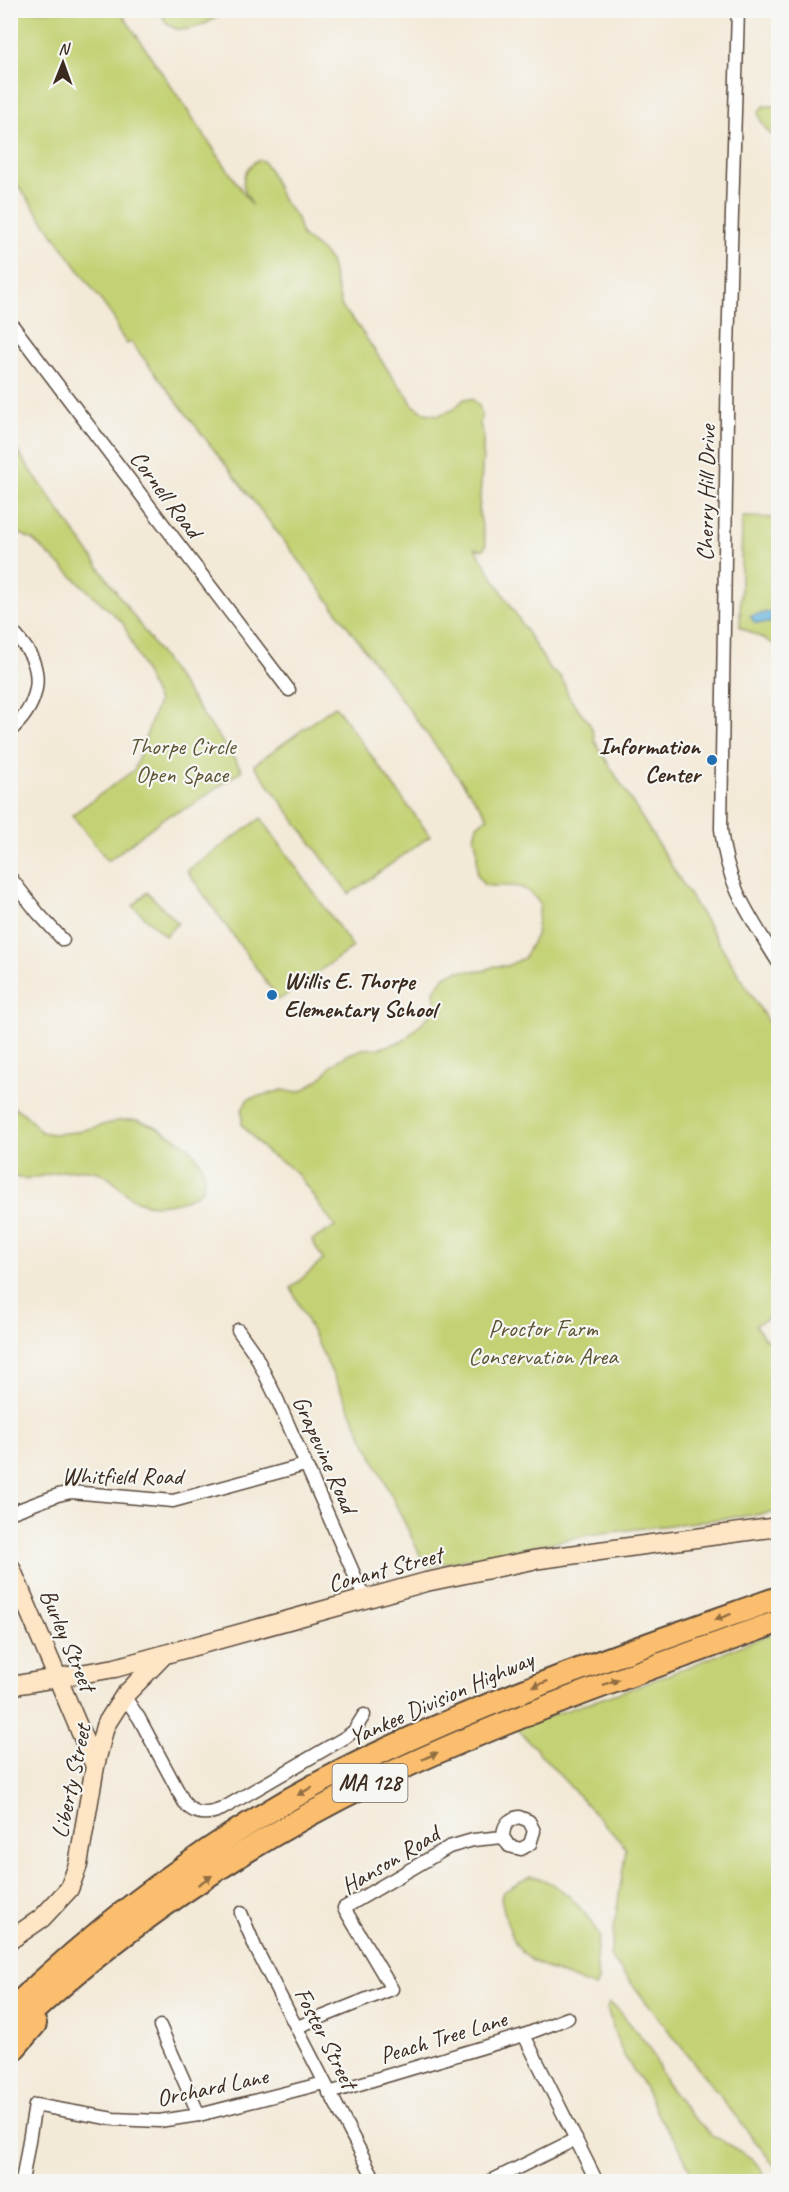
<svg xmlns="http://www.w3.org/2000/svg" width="789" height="2192" font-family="Caveat,sans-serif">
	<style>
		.green { fill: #c4d274; stroke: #807e49; stroke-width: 1.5 }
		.water { fill: #65b2de; stroke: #506e7e; stroke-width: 1.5 }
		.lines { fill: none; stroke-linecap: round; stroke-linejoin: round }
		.street-casing { stroke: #57473a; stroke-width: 15 }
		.secondary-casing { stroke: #57473a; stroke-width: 21 }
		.highway-casing { stroke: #57473a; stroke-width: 26 }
		.street { stroke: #fff; stroke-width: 12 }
		.secondary { stroke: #fde5c5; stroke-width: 18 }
		.highway { stroke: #fabe6e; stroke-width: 22 }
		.oneway { fill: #916d42 }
		.poi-dot { fill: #1f6fb2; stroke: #f6f6f2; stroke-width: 2 }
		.labels { text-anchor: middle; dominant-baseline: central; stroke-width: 4.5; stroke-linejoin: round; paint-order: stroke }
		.shield { fill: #f6f6f2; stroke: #73675e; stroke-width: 1.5 }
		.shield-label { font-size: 22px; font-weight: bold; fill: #3b2a1e }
		.street-label { font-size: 24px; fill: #3b2a1e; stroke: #f6f6f2 }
		.park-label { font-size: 24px; fill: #5d5434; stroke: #f6f6f2 }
		.poi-label { font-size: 24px; font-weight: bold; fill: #3b2a1e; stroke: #f6f6f2; text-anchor: end }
	</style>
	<rect width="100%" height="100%" fill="#f6f6f2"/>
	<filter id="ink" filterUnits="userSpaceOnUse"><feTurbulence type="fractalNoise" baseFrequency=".0167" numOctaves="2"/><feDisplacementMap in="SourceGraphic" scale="12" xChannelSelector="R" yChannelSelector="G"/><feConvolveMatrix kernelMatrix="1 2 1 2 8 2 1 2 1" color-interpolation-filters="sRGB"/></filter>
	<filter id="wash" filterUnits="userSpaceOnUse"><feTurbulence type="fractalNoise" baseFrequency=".008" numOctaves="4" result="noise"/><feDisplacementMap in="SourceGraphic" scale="24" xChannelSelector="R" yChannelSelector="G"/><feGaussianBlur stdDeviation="1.35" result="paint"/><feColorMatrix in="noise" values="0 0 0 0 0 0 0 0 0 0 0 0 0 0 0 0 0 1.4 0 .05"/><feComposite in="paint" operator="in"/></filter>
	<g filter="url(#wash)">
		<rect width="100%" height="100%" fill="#f3e9d7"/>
		<g class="green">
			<path d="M10 11H120L251 204C251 199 247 197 245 191 240 178 247 166 258 160L263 161 269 169 282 199 297 218 302 236 322 251 330 261 342 307 358 326 394 379 408 396 412 404 425 413 439 415 454 409 464 399H472L479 406 482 415 480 424 483 434V454L479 512 486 545 483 550 475 548 551 671C567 676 563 690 572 701 583 716 593 722 595 742L778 1038V1313L755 1325 765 1339 778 1343V1389H775L778 1394V1512L595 1534 426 1567 291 1288 323 1260 312 1240 335 1227 299 1176 286 1164 267 1153 242 1125V1110L248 1099 283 1090 292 1092 302 1091 321 1078 332 1065 347 1055 362 1049 380 1048 403 1041 436 1009 434 990 446 975 458 971H483L495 966H507L524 958 536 935 540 904C522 878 510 889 484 885L477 874V848L474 837 477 825 488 817 301 563 131 342 127 344 118 331 115 320 11 176Z"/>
			<path d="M161 11V10L224 11C207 27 169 43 161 11Z"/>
			<path d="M764 106H778V139C769 135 758 121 759 111Z"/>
			<path d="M11 442 242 770 191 806 165 817 108 861 72 815 134 770 158 702 123 623 33 540 11 529Z"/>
			<path d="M742 517 778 518V646L740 627Z"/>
			<path d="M335 706 430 836 349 894 254 765Z"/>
			<path d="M261 818 353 947 279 1000 187 871Z"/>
			<path d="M147 892 178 923 165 936 133 906Z"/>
			<path d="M10 1105 25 1114 41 1132 53 1134 77 1132 121 1120H137L155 1126 188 1146 199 1160 205 1175 202 1191C185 1203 154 1210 135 1200 121 1192 110 1173 93 1171 85 1169 73 1170 65 1171 47 1173 28 1184 11 1175Z"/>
			<path d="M778 1631V2170L610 1956 626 1848 516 1727 639 1686Z"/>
			<path d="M531 1876C563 1883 585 1910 600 1937L596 1956 598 1981 595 1987C575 1979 533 1967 520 1950 509 1935 505 1915 501 1898L503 1892Z"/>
			<path d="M609 2003 617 2008 650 2048 666 2083 689 2113 712 2135 751 2158 760 2167 766 2181H695L677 2142 659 2117 645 2088 624 2056 616 2038 607 2008Z"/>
		</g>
		<path class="water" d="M778 610V623H755L750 616Z"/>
	</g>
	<g filter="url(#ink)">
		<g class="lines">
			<defs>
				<g id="street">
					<path d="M738 10 728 349 721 829C727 886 749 915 778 962"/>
					<path d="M10 322 289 690"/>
					<path d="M10 628C16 636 23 643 28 651 46 680 34 710 10 731"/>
					<path d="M10 877 38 913 63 940"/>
					<path d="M238 1330 255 1354 277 1399 365 1599"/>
					<path d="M10 1513 58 1495 71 1492 173 1501 305 1465"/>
					<path d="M124 1696 139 1718 184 1802C194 1816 208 1815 222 1809L346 1737 354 1731 364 1715"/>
					<path d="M241 1913 256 1949 376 2182"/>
					<path d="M160 2026 199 2115"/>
					<path d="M297 2027 392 1989 344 1908 449 1847 473 1840 503 1837 509 1846 521 1849 530 1844 534 1831 529 1821 519 1817C508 1819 503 1826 503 1837"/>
					<path d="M524 2035 597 2182"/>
					<path d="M329 2093 524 2035 568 2018"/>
					<path d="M22 2182 35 2105 113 2119 159 2121 199 2115 324 2083"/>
					<path d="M489 2182 576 2139"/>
				</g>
				<g id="secondary">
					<path d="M10 1566 95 1766"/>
					<path d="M10 1686 115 1668 426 1582 533 1560 778 1527"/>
					<path d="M10 1940 42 1918 69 1889 78 1865 95 1766 105 1726 124 1696 162 1657"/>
				</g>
				<g id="highway">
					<path d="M10 2011C110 1916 221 1832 344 1770 484 1700 632 1650 778 1598"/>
					<path d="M10 2033C115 1931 243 1845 374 1781 505 1718 642 1671 778 1622"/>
					<path d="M10 2053 35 2024"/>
				</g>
			</defs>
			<use href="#street" class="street-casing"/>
			<use href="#secondary" class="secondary-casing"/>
			<use href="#highway" class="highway-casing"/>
			<use href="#street" class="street"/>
			<use href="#secondary" class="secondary"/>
			<use href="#highway" class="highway"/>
		</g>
		<defs><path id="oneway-solid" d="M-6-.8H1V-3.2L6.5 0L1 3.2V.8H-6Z" transform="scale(1.5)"/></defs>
		<g class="oneway">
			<use href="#oneway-solid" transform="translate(723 1617) rotate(160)"/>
			<use href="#oneway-solid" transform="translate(611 1682) rotate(-20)"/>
			<use href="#oneway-solid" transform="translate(540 1684) rotate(159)"/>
			<use href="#oneway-solid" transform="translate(430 1756) rotate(-24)"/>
			<use href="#oneway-solid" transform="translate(305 1791) rotate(151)"/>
			<use href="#oneway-solid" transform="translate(205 1880) rotate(-33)"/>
		</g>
	</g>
	<g class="poi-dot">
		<circle cx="712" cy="760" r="6"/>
		<circle cx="272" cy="995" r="6"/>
	</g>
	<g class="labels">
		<rect class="shield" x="332.5" y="1764" width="75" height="38" rx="4.5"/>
		<g class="shield-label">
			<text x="370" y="1783">MA 128</text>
		</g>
		<g class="street-label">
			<text transform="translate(706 493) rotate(-89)">Cherry Hill Drive</text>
			<text transform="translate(166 494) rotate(53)">Cornell Road</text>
			<text transform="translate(325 1454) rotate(66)">Grapevine Road</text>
			<text x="122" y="1476">Whitfield Road</text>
			<text transform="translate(385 1569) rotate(-15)">Conant Street</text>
			<text transform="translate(68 1640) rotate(67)">Burley Street</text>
			<text transform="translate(441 1698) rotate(-24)">Yankee Division Highway</text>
			<text transform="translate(71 1781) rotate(-78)">Liberty Street</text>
			<text transform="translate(390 1860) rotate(-31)">Hanson Road</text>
			<text transform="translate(443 2037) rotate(-17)">Peach Tree Lane</text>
			<text transform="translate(326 2038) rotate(63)">Foster Street</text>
			<text transform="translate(212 2087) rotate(-12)">Orchard Lane</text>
		</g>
		<g class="park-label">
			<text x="182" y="746">Thorpe Circle<tspan x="182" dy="28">Open Space</tspan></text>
			<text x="543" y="1328">Proctor Farm<tspan x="543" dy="28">Conservation Area</tspan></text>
		</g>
		<g class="poi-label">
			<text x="700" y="746">Information<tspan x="700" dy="28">Center</tspan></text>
			<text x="284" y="981" text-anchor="start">Willis E. Thorpe<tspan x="284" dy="28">Elementary School</tspan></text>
		</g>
	</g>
	<rect width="789" height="2192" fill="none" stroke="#f6f6f2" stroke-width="36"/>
	<g transform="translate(63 63) rotate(1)" stroke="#f6f6f2" stroke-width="4.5" paint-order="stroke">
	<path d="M0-4.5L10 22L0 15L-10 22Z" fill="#3b2a1e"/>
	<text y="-9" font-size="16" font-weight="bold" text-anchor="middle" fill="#3b2a1e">N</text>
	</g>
</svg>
